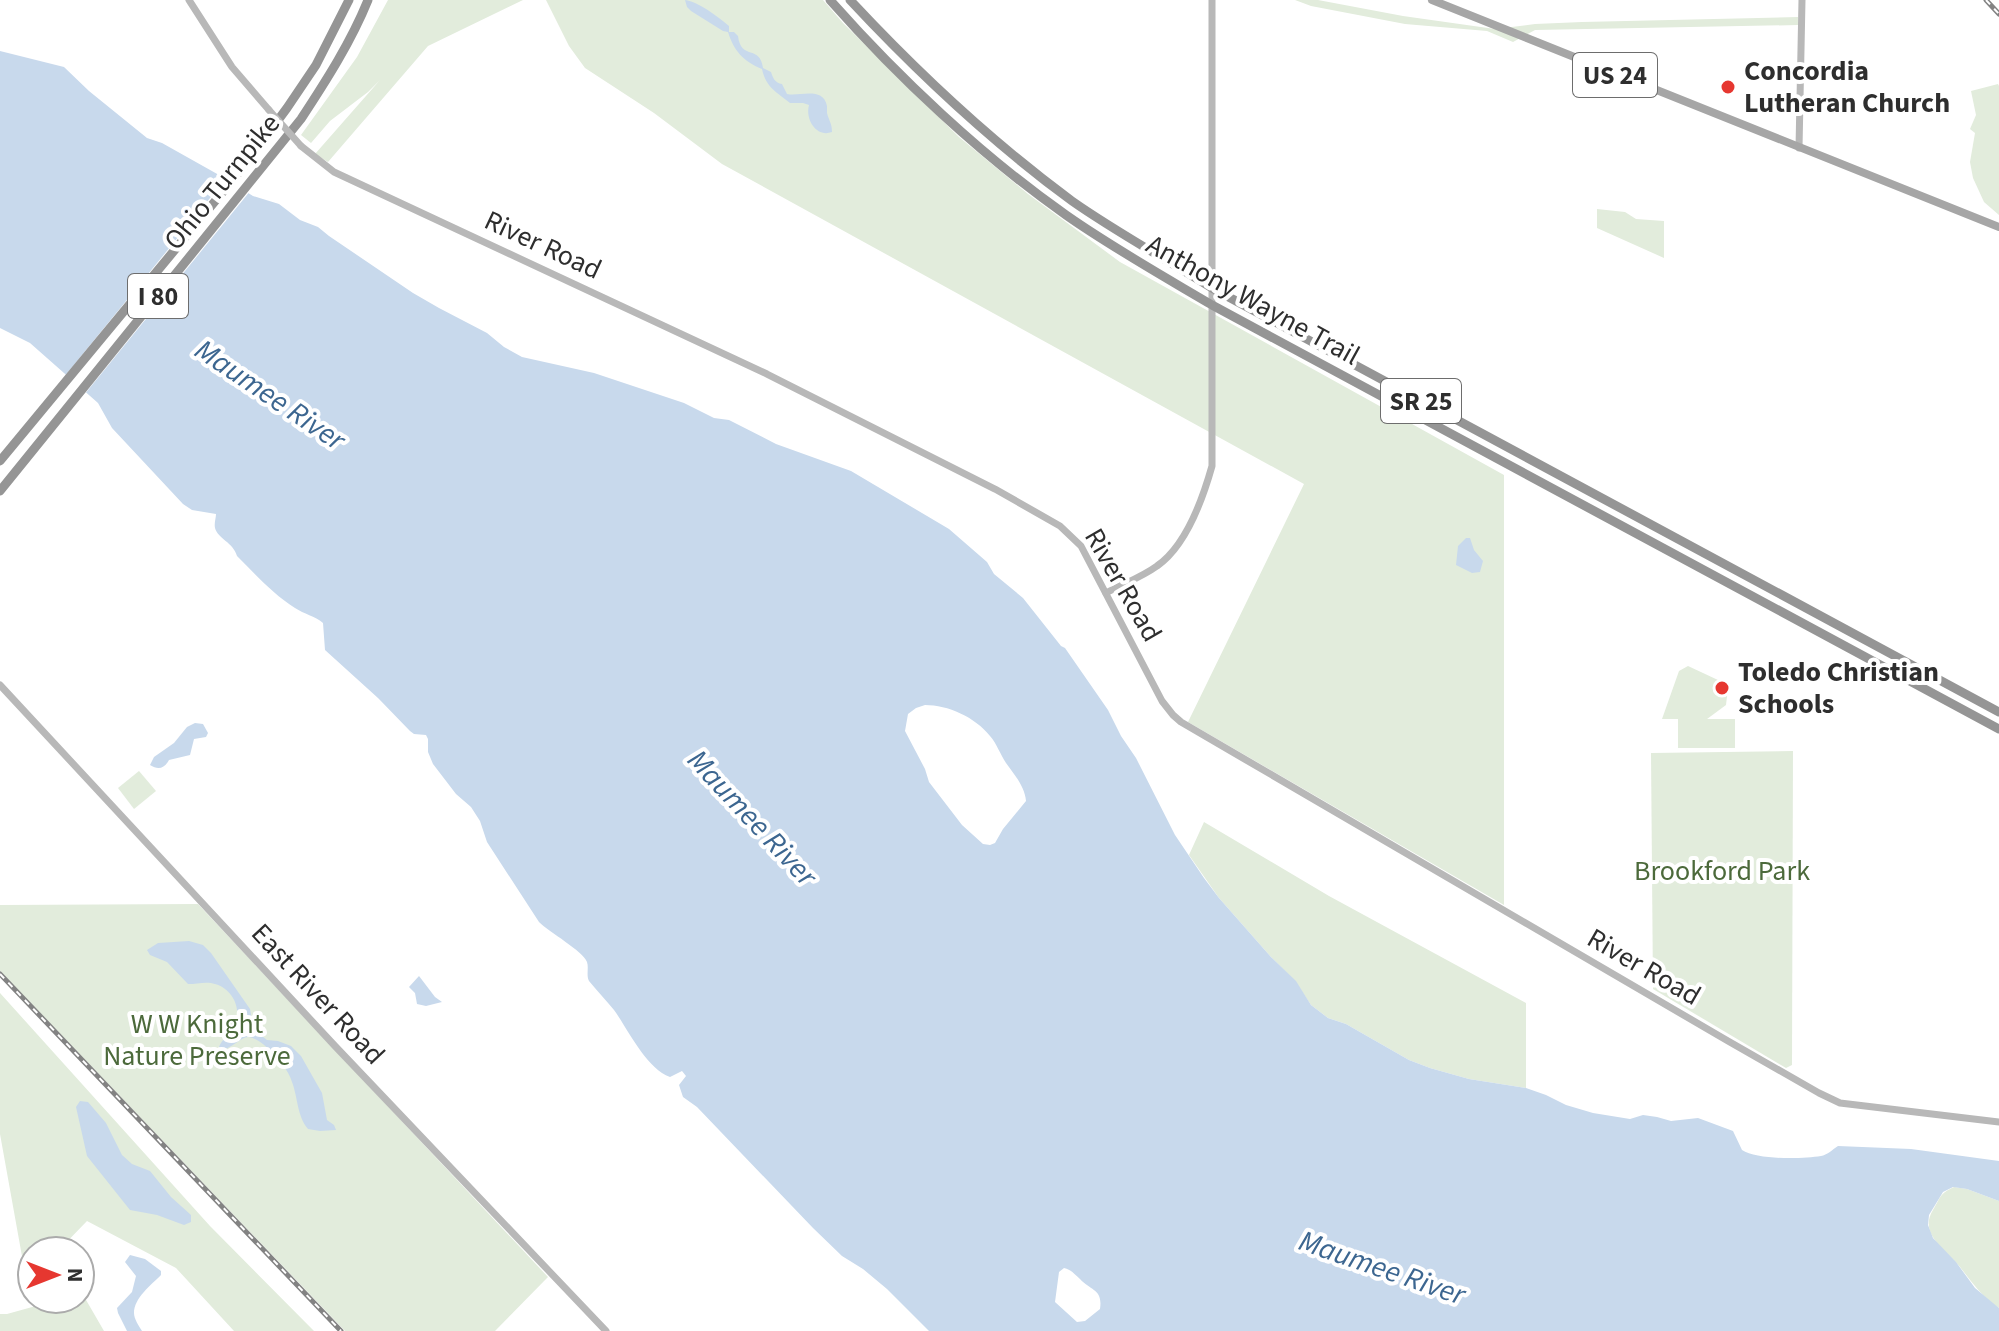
<svg xmlns="http://www.w3.org/2000/svg" width="1999" height="1331" font-family="'Source Sans 3',sans-serif">
	<style>
		.green { fill: #e2ecdc }
		.water { fill: #c8d9ec; fill-rule: evenodd }
		.pier { fill: #fff }
		.lines { fill: none; stroke-linecap: round; stroke-linejoin: round }
		.secondary { stroke: #b8b8b8; stroke-width: 7 }
		.primary { stroke: #a6a6a6; stroke-width: 8 }
		.highway { stroke: #959595; stroke-width: 9 }
		.rail-casing { stroke: #838383; stroke-width: 5 }
		.rail { stroke: #fff; stroke-width: 2; stroke-dasharray: 6; stroke-linecap: butt }
		.secondary-bridge { stroke: #b8b8b8; stroke-width: 7 }
		.poi-dot { fill: #e63730; stroke: #fff; stroke-width: 3 }
		.labels { text-anchor: middle; dominant-baseline: central; stroke-width: 8; stroke-linejoin: round; paint-order: stroke }
		.shield { fill: #fff; stroke: #6d6d6d; stroke-width: 2 }
		.shield-label { font-size: 26px; font-weight: bold; fill: #2e2e2e }
		.poi-label { font-size: 28px; font-weight: bold; fill: #2e2e2e; stroke: #fff; text-anchor: start }
		.street-label { font-size: 28px; fill: #2e2e2e; stroke: #fff }
		.park-label { font-size: 28px; fill: #4c6a3b; stroke: #fff }
		.water-label { font-size: 30px; font-style: italic; fill: #3c6690; stroke: #fff }
	</style>
	<rect width="100%" height="100%" fill="#fff"/>
	<g class="green">
		<path d="M388 0H523L428 46 328 162 315 154 380 80 368 92 330 121 311 143 301 135 357 57Z"/>
		<path d="M546 0H823L843 23 959 137 1028 194 1120 262 1504 475V905L1188 722 1304 484 722 164 654 113 585 68 569 46Z"/>
		<path d="M1295 0H1318L1403 16 1495 29 1535 24 1582 22 1798 17V25L1535 30 1513 42 1487 31 1405 24 1311 6Z"/>
		<path d="M1998 84 1999 86V215L1984 202 1973 178 1970 162 1975 133 1970 129 1976 115 1971 91Z"/>
		<path d="M1597 209 1625 212 1636 219 1664 221V258L1597 228Z"/>
		<path d="M1688 666 1718 680 1728 688 1726 705 1707 719H1735V748H1678V719H1662L1679 671Z"/>
		<path d="M1793 751 1792 1065 1786 1068 1653 989 1651 753Z"/>
		<path d="M139 771 156 791 134 809 118 788Z"/>
		<path d="M1204 822 1329 896 1526 1003V1088L1469 1079 1430 1068 1409 1060 1346 1024 1328 1018 1311 1005 1295 981 1271 957 1219 898 1189 855Z"/>
		<path d="M198 904 548 1277 495 1331H345L0 971V905Z"/>
		<path d="M0 993 210 1226 314 1331H234L176 1268 87 1221 58 1251H32V1279L27 1284 0 1134Z"/>
		<path d="M1954 1187 1967 1189 1999 1201V1308C1982 1297 1972 1282 1960 1267 1946 1250 1918 1234 1933 1210 1941 1197 1939 1194 1954 1187Z"/>
		<path d="M82 1293 104 1331H0V1314H7L61 1299H80V1294Z"/>
	</g>
	<g class="water">
		<path d="M685 0C699 2 717 16 729 26V32H734L738 36C741 61 760 44 763 68L771 72C773 78 775 83 782 84L787 94C799 97 823 86 827 106 827 108 827 111 827 113 829 121 832 123 832 132 816 138 805 119 809 105L803 103H790C777 92 766 88 762 69 743 61 734 51 728 32L723 31 691 11 687 7Z"/>
		<path d="M0 51 64 67 89 91 147 138 162 143 219 175 253 196 279 204 300 220 318 227 329 236 413 293 439 308 487 333 504 347 522 357 594 373 684 403 714 418 729 420 776 444 851 471 949 529 987 562 994 574 1023 598 1061 646 1065 648 1108 710 1121 736 1136 758 1175 835 1204 878 1219 898 1271 957 1296 981 1311 1005 1328 1018 1346 1024 1409 1060 1430 1068 1469 1079 1526 1088 1546 1095 1566 1105 1593 1113 1630 1119 1643 1115 1657 1117 1671 1121 1698 1118 1733 1131 1742 1150C1757 1160 1802 1159 1821 1156 1827 1155 1832 1150 1838 1146L1911 1149 1999 1161V1201L1967 1189 1953 1187 1943 1192 1929 1215 1928 1225 1933 1238 1956 1262 1975 1288 1999 1308V1331H929L887 1289 863 1269 842 1256 813 1228 697 1107 683 1097 679 1085 686 1076 682 1071 670 1077C646 1068 629 1031 614 1010 606 1000 597 991 589 981 586 975 589 968 587 962 583 951 549 932 539 922L487 842 480 821 471 807 456 794 433 764 428 752V739L426 735 414 734 410 731 378 698 325 650 323 623C315 616 304 614 295 608 273 594 255 574 237 556 233 542 218 539 215 528 214 523 216 518 216 514L192 510 183 504 112 428 98 403 30 343 0 328ZM925 705C948 705 975 717 990 736 997 744 1000 754 1006 763 1014 774 1025 787 1026 801L1003 829 995 843 990 845 983 844 962 825 929 782 925 769 905 731 908 714 916 708ZM1064 1268C1072 1270 1074 1274 1080 1279 1091 1291 1103 1289 1100 1309L1085 1321 1077 1322 1055 1302 1059 1272Z"/>
		<path d="M1466 538H1470L1474 550 1483 561 1480 572 1472 573 1456 565 1458 546Z"/>
		<path d="M195 723 203 724 208 733 206 737 194 739 190 755 169 760C164 769 158 770 150 765L154 757 174 743 187 727Z"/>
		<path d="M189 941 203 945 211 953 250 1009 253 1026 258 1033 267 1040 278 1041 291 1046 301 1056 322 1093 327 1120 334 1125 336 1130 320 1131 308 1129C297 1116 298 1098 292 1082 288 1069 279 1061 270 1051 265 1045 258 1039 249 1037 241 1036 232 1049 221 1050L219 1047C222 1038 231 1035 235 1026 242 1009 233 989 215 984 207 981 197 984 188 984L167 962 150 955 147 950 158 943Z"/>
		<path d="M419 976 435 997 442 1002 426 1006 417 1004 415 993 409 987Z"/>
		<path d="M80 1101 88 1102 106 1123 122 1155 132 1164 150 1171 171 1197 191 1215V1222L184 1225 157 1215 130 1210 87 1156 76 1107Z"/>
		<path d="M130 1255 145 1259 161 1271V1275C151 1285 134 1298 134 1313 134 1319 139 1326 142 1331H127L118 1313 117 1308 132 1292 136 1276 125 1262Z"/>
	</g>
	<path class="pier" d="M228 176 251 190 84 395 64 377Z"/>
	<g class="lines">
		<g class="secondary">
			<path d="M189 0 232 67 269 110"/>
			<path d="M301 146 334 172 767 374 995 489 1060 526 1081 546 1162 701 1173 715 1181 722 1728 1041 1819 1093 1840 1103 1999 1122"/>
			<path d="M1799 148 1802 0"/>
			<path d="M1106 593C1123 584 1142 577 1157 566 1186 546 1203 498 1212 466V0"/>
			<path d="M0 685 335 1046 606 1331"/>
		</g>
		<path class="primary" d="M1432 0 1999 227"/>
		<g class="highway">
			<path d="M830 0C898 77 982 156 1066 215 1113 248 1163 276 1212 305L1999 729"/>
			<path d="M850 0C918 73 992 142 1072 201 1116 232 1166 259 1212 288L1999 712"/>
			<path d="M0 461 245 165 287 108 316 65 349 0"/>
			<path d="M0 491 301 119C326 81 351 42 368 0"/>
		</g>
		<defs>
			<g id="rail">
				<path d="M1986 0 1999 14"/>
				<path d="M0 974 341 1331"/>
			</g>
		</defs>
		<use href="#rail" class="rail-casing"/>
		<use href="#rail" class="rail"/>
		<path class="secondary-bridge" d="M269 110 301 146"/>
	</g>
	<g class="poi-dot">
		<circle cx="1728" cy="87" r="8"/>
		<circle cx="1722" cy="688" r="8"/>
	</g>
	<g class="labels">
		<g class="shield">
			<rect x="1573" y="53" width="84" height="44" rx="6"/>
			<rect x="128" y="274" width="60" height="44" rx="6"/>
			<rect x="1381" y="379" width="80" height="44" rx="6"/>
		</g>
		<g class="shield-label">
			<text x="1615" y="75">US 24</text>
			<text x="158" y="296">I 80</text>
			<text x="1421" y="401">SR 25</text>
		</g>
		<g class="poi-label">
			<text x="1744" y="71">Concordia<tspan x="1744" dy="32">Lutheran Church</tspan></text>
			<text x="1738" y="672">Toledo Christian<tspan x="1738" dy="32">Schools</tspan></text>
		</g>
		<g class="street-label">
			<text transform="translate(222 182) rotate(-51)">Ohio Turnpike</text>
			<text transform="translate(543 245) rotate(25)">River Road</text>
			<text transform="translate(1253 300) rotate(29)">Anthony Wayne Trail</text>
			<text transform="translate(1123 585) rotate(60)">River Road</text>
			<text transform="translate(1644 967) rotate(30)">River Road</text>
			<text transform="translate(318 994) rotate(47)">East River Road</text>
		</g>
		<g class="park-label">
			<text x="1722" y="871">Brookford Park</text>
			<text x="197" y="1024">W W Knight<tspan x="197" dy="32">Nature Preserve</tspan></text>
		</g>
		<g class="water-label">
			<text transform="translate(270 395) rotate(34)">Maumee River</text>
			<text transform="translate(752 818) rotate(47)">Maumee River</text>
			<text transform="translate(1382 1268) rotate(19)">Maumee River</text>
		</g>
	</g>
	<g transform="translate(56 1275) rotate(90)"><circle r="38" fill="#ffffff" stroke="#ababab" stroke-width="2"/>
	<path d="M0-6L14 30L0 20L-14 30Z" fill="#e63730"/>
	<text y="-12" font-size="22" font-weight="bold" text-anchor="middle" fill="#2e2e2e">N</text>
	</g>
</svg>
